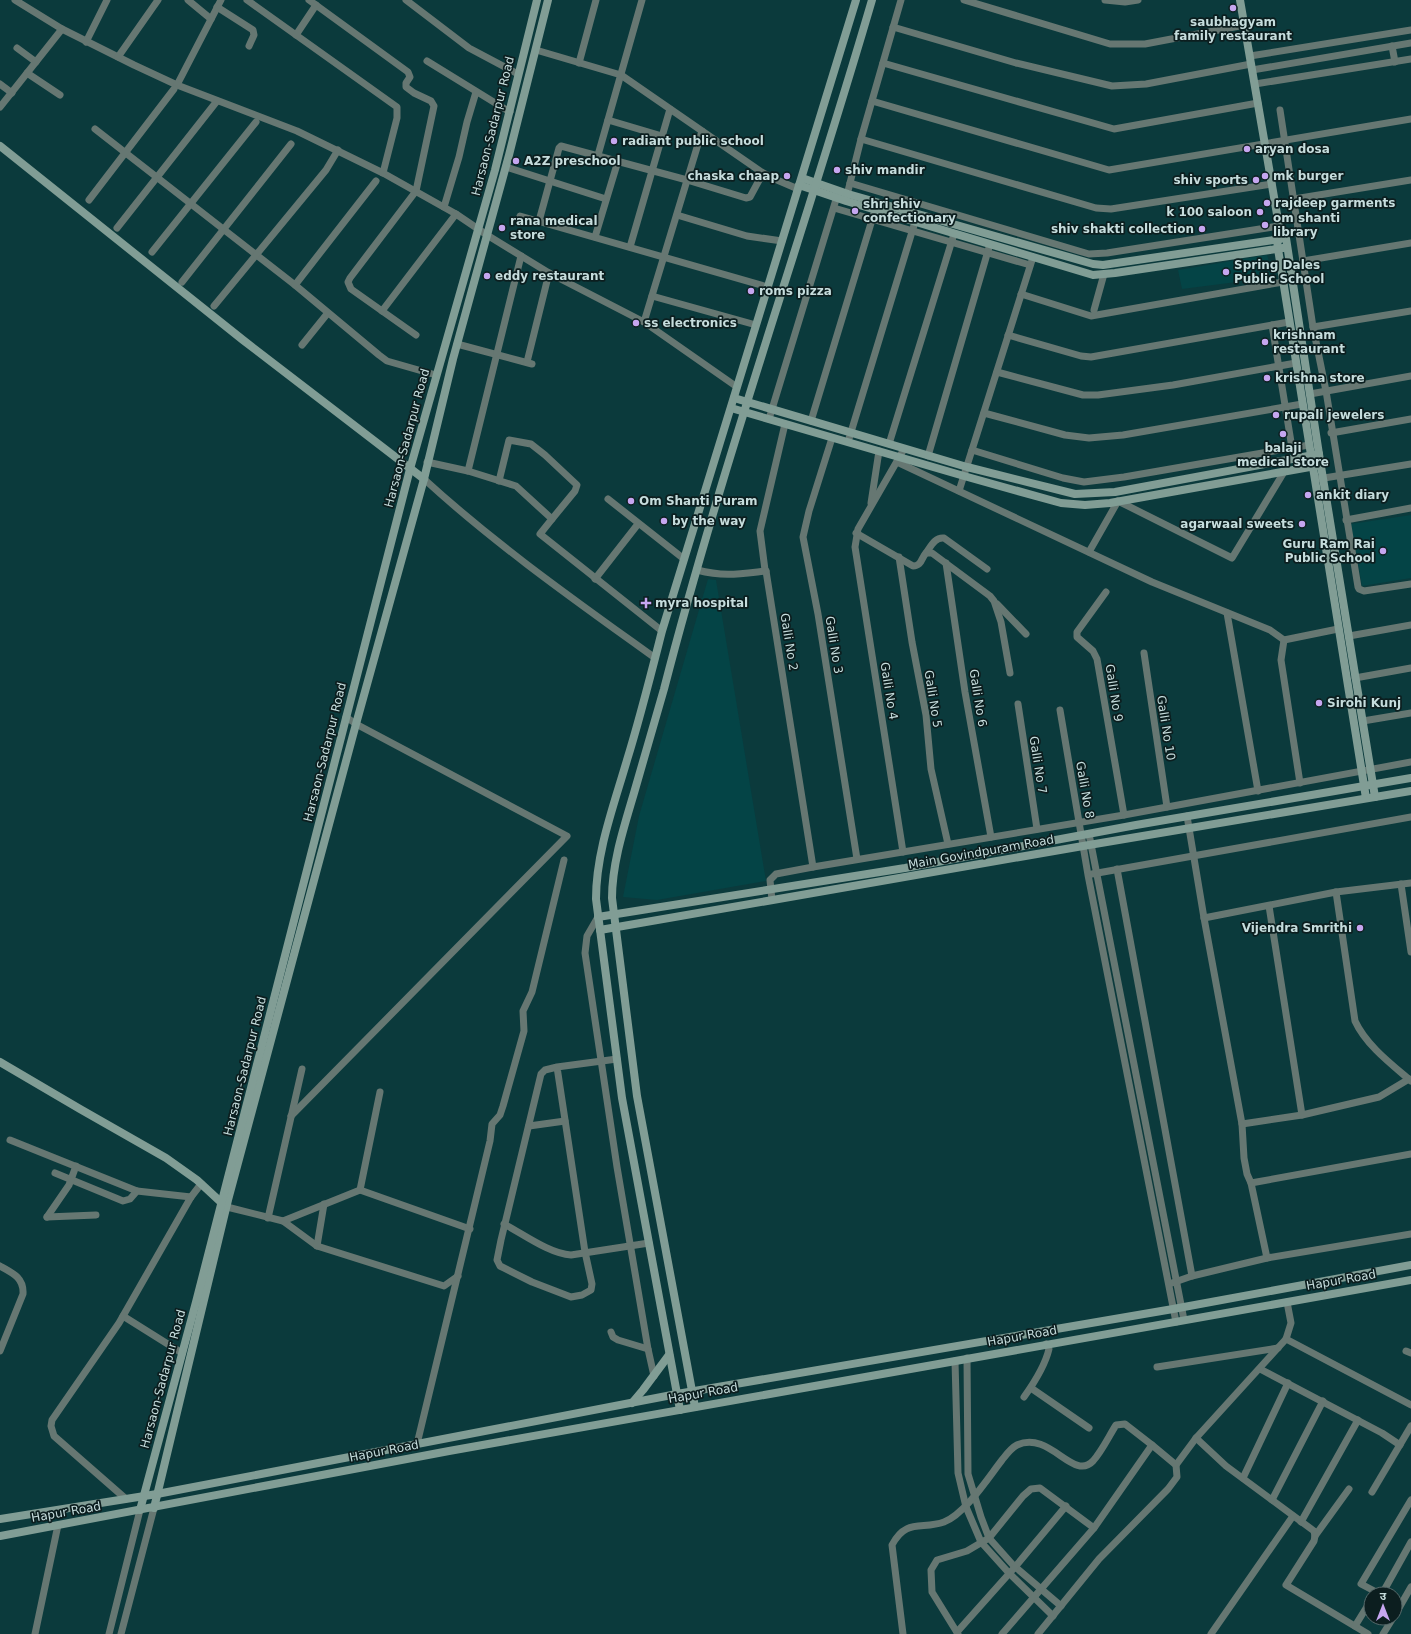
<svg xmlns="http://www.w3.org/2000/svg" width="1411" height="1634" font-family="'DejaVu Sans','Noto Sans Devanagari',sans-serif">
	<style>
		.built { fill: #044446 }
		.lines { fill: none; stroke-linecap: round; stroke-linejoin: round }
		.street { stroke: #667772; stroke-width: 7 }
		.secondary { stroke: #819d95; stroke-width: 8 }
		.poi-dot { fill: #c6a6f0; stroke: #0c1e1f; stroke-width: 1.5 }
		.labels { text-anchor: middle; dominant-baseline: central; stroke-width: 3.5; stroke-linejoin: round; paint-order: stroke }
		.poi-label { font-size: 12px; font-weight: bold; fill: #c6dddd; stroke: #0c1e1f; text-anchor: start }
		.street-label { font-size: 12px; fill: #c6dddd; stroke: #0c1e1f }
	</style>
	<rect width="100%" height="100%" fill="#0b3a3c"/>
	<g class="built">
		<path d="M1267 255 1273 274 1260 275V279L1182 289 1178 270Z"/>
		<path d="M1411 515V578L1362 586 1351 524Z"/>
		<path d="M708 579 716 580 766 881 657 900 623 897 639 816Z"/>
	</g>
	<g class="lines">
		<g class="street">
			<path d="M15 0 62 29 134 65 177 85 297 131 383 173 456 214 487 235 549 273 644 322 737 387"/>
			<path d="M188 0 211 19"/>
			<path d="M247 0 397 107V118L383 173"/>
			<path d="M309 0 408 72 410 77 406 83V87L414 93 431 101 434 106 416 191 350 278 348 282 351 289 416 335"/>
			<path d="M406 0 469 48 518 74"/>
			<path d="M964 0 1110 44H1145L1245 25"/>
			<path d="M1105 0 1125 2 1138 0"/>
			<path d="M217 7 253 30 254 35 249 46"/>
			<path d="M893 27 1016 63 1112 86 1146 84 1251 64"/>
			<path d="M296 35 316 5"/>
			<path d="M86 42 107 0"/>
			<path d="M1392 46 1395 62"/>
			<path d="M17 48 36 62"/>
			<path d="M536 50 621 75 763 173 777 180 798 189"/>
			<path d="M1250 56 1411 30"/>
			<path d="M118 57 158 0"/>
			<path d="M427 61 510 112"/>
			<path d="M579 63 596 0"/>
			<path d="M883 63 1114 129 1258 103"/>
			<path d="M1252 70 1411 43"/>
			<path d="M27 73 60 95"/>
			<path d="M0 84 12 93"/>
			<path d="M1255 84 1411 59"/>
			<path d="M177 85 221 0"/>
			<path d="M872 101 1109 170 1411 119"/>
			<path d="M0 107 62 29"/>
			<path d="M1280 110 1313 327 1326 391 1358 587 1359 589 1364 591 1411 584"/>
			<path d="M608 120 662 136"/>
			<path d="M95 129 295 285 379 355 387 361 436 375"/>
			<path d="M861 139 1096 208 1111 209 1272 184"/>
			<path d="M598 155 642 0"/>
			<path d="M506 167 606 199"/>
			<path d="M850 183 1089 254 1107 253 1279 226"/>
			<path d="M846 199 861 139 901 0"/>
			<path d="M1294 199 1411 180"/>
			<path d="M89 200 174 89"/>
			<path d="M444 207 459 157 467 122 476 92"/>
			<path d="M834 208 1030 265"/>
			<path d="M677 215 747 236 782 241"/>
			<path d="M520 216 768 287"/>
			<path d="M539 221 559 148 561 146 687 180 746 198 750 197 763 173"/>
			<path d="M117 228 217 101"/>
			<path d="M595 237 618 161"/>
			<path d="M630 247 670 109"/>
			<path d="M152 252 256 122"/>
			<path d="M1303 261 1411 243"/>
			<path d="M182 282 291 144"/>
			<path d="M295 285 376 181"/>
			<path d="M1021 294 1091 316 1283 282"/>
			<path d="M652 296 756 325"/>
			<path d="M214 306 326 170 338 150"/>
			<path d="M1094 310 1104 274"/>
			<path d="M382 311 456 214"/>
			<path d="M644 322 702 131"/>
			<path d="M1272 325 1292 448"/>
			<path d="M1313 327 1411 311"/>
			<path d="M1008 335 1081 356 1091 357 1289 322"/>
			<path d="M457 344 532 364"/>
			<path d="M302 345 327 314"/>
			<path d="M527 362 549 273"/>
			<path d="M997 372 1083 395H1098L1173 385 1296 363"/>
			<path d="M1310 394 1411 376"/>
			<path d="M984 413 1065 435 1089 438 1123 435 1302 404"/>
			<path d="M769 419 838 193"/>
			<path d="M811 421 875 210"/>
			<path d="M785 424 760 531 765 570 766 571 813 867"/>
			<path d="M1331 433 1411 419"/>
			<path d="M832 438 809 511 803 537 818 614 857 859"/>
			<path d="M848 442 915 222"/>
			<path d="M889 444 954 234"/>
			<path d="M972 450 1063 478 1084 482 1124 477 1309 445"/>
			<path d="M928 456 990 244"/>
			<path d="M427 462 468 471 516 486 552 519 540 534 662 631"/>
			<path d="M897 462 1152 582 1270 630 1284 640 1338 629"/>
			<path d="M468 471 521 256"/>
			<path d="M424 479C496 545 576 601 655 658"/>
			<path d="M1318 479 1411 464"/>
			<path d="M499 481 509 440 531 444 545 455 577 485 575 491 552 519"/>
			<path d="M959 491 1033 257"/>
			<path d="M608 499 684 559"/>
			<path d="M871 503 879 451"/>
			<path d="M1346 520 1411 508"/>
			<path d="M856 533 913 566C922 566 921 558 926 553H932L990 596 994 601 1001 622 1010 673"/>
			<path d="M1089 552 1118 501 1232 558 1284 472"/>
			<path d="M926 553C931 546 935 537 944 538L987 569"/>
			<path d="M899 557 912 642 926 715 931 769 948 844"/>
			<path d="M946 563 965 692 991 837"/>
			<path d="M697 570C724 577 739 574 766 571"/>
			<path d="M595 579 638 524"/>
			<path d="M1106 592 1077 632V637L1093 651 1097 659 1124 815"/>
			<path d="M997 604 1026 634"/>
			<path d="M1227 613 1258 791"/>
			<path d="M1349 636 1411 625"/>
			<path d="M1284 640 1281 660 1300 783"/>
			<path d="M1144 653 1167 807"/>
			<path d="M1355 678 1411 668"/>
			<path d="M1018 704 1037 829"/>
			<path d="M1060 710 1088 875 1176 1322"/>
			<path d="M1363 721 1411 713"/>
			<path d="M1187 816 1204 918 1242 1124 1244 1158 1247 1174 1251 1183 1267 1258"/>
			<path d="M1089 834 1184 1320"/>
			<path d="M903 852 855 547 858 529 904 449"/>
			<path d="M1117 869 1192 1276"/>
			<path d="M1092 874 1411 817"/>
			<path d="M1401 884 1411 952"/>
			<path d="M1336 892 1355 1021C1366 1045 1391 1064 1411 1081"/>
			<path d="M772 900 770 880 776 874 813 867 1124 815 1411 762"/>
			<path d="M1269 906 1302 1115"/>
			<path d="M598 917 587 936 585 953 617 1167 648 1349"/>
			<path d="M1204 918 1336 892 1411 883"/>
			<path d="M557 1067 585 1252 592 1284 591 1290 582 1295 571 1297 532 1282 500 1266 497 1260 501 1240 541 1074 545 1070 557 1067 617 1059"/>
			<path d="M291 1116 567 836 356 724 346 717"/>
			<path d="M1242 1124 1302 1115 1379 1097 1409 1079"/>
			<path d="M529 1126 565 1121"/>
			<path d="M10 1140 137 1191"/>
			<path d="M55 1173 123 1201 130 1199 137 1191 191 1197"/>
			<path d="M1251 1183 1411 1154"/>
			<path d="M360 1190 470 1229"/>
			<path d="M227 1207 283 1221 317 1246 444 1286 458 1276"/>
			<path d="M47 1217 69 1185 76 1166"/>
			<path d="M47 1217 96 1215"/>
			<path d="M268 1218 302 1069"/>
			<path d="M283 1221 360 1190 380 1092"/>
			<path d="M504 1224C523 1234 550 1254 571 1255L649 1243"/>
			<path d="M317 1246 324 1204"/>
			<path d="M0 1266C13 1273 24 1278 23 1294L0 1351"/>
			<path d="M1172 1283 1192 1276 1267 1258 1411 1234"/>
			<path d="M123 1316 182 1353"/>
			<path d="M611 1332 613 1337 618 1340 648 1349 654 1376"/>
			<path d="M1286 1339 1411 1405"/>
			<path d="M1406 1351 1411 1353"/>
			<path d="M967 1358 968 1474 981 1517 989 1538 1013 1565 1061 1606"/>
			<path d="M955 1361 958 1473 966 1507 981 1542 1008 1572 1053 1616"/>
			<path d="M1157 1367 1278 1348"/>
			<path d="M1260 1369 1382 1433 1400 1445"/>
			<path d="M1031 1388 1089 1428"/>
			<path d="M1024 1397C1034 1383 1045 1366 1049 1349L1046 1344"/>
			<path d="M1196 1438 1226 1466 1314 1531 1315 1536 1314 1541 1286 1585 1368 1634"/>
			<path d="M417 1444 490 1141 492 1124 500 1115 503 1106 524 1031 523 1011 532 992 564 860"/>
			<path d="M1176 1465 1196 1438 1286 1339 1291 1323 1287 1302"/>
			<path d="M1243 1478 1288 1383"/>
			<path d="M1372 1492 1411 1426"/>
			<path d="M126 1499 54 1436 51 1426 52 1420 119 1323 191 1197 201 1184"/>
			<path d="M1272 1500 1323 1401"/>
			<path d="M1301 1522 1358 1420"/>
			<path d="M1315 1536 1349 1489"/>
			<path d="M1380 1594 1361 1584 1411 1500"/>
			<path d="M1382 1594 1411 1542"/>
			<path d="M1395 1615 1411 1587"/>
			<path d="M1355 1626 1368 1605"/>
			<path d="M957 1632 1015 1567 1066 1506"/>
			<path d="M35 1634 58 1525"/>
			<path d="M109 1634 140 1510"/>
			<path d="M121 1634 154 1508"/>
			<path d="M903 1634 892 1545C906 1518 922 1530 944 1522 965 1514 988 1478 1002 1460 1006 1455 1011 1448 1017 1445 1050 1430 1073 1482 1093 1461 1102 1451 1109 1436 1116 1425L1125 1424 1152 1445 1094 1528 1002 1634"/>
			<path d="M958 1634 932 1592 931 1570 937 1560 967 1551 989 1538 1023 1496 1031 1489 1040 1488 1094 1528"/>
			<path d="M1038 1634 1099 1559 1168 1489 1177 1477 1176 1465 1152 1445"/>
			<path d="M1211 1634 1293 1516"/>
			<path d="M1383 1634 1393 1618"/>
		</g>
		<g class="secondary">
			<path d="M1240 0 1279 226 1277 239 1278 249 1366 798"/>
			<path d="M0 146 243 340 424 479"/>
			<path d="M802 178 848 194 1093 264 1103 265 1280 239"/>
			<path d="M799 185 846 201 1093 275 1115 273 1283 248"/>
			<path d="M1279 226 1286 238 1319 454 1375 797"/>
			<path d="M734 398 967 467 1075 494 1115 492 1319 454"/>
			<path d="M731 408 964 476 1061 503 1085 505 1110 503 1321 465"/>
			<path d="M598 917 905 868 1136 825 1411 778"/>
			<path d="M600 930 1083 846 1411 791"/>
			<path d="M0 1062 80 1109 166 1158 197 1180 224 1205"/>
			<path d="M632 1403 643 1390 669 1355"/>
			<path d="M695 1407 637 1096 612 898C612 863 624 827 634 793 644 758 654 724 664 689 724 457 805 230 872 0"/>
			<path d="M680 1410 622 1098 596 899C596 852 614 805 627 760 640 718 651 674 662 631L856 0"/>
			<path d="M154 1508 228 1200 356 724 424 479 453 359 509 155 548 0"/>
			<path d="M140 1510 196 1302 410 469 495 170 537 0"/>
			<path d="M0 1519 157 1494 677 1394 1173 1309 1411 1265"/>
			<path d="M0 1536 449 1451 1411 1280"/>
		</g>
	</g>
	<g class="poi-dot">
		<circle cx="1233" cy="8" r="4"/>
		<circle cx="614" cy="141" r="4"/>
		<circle cx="1247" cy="149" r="4"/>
		<circle cx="516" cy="161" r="4"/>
		<circle cx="837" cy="170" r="4"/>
		<circle cx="787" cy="176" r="4"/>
		<circle cx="1265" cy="176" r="4"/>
		<circle cx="1256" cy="180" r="4"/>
		<circle cx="1267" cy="203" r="4"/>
		<circle cx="855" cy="211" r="4"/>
		<circle cx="1260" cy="212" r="4"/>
		<circle cx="1265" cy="225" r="4"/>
		<circle cx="502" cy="228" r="4"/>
		<circle cx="1202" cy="229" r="4"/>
		<circle cx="1226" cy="272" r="4"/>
		<circle cx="487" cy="276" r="4"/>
		<circle cx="751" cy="291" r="4"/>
		<circle cx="636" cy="323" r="4"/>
		<circle cx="1265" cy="342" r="4"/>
		<circle cx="1267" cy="378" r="4"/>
		<circle cx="1276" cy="415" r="4"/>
		<circle cx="1283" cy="434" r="4"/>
		<circle cx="1308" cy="495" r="4"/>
		<circle cx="631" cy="501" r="4"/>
		<circle cx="664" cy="521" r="4"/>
		<circle cx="1302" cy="524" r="4"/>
		<circle cx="1383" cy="551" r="4"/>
		<path d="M644 597h4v4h4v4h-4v4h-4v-4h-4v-4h4z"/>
		<circle cx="1319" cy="703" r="4"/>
		<circle cx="1360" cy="928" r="4"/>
	</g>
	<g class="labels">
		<g class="poi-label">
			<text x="1233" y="22" text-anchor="middle">saubhagyam<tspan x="1233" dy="14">family restaurant</tspan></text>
			<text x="622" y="141">radiant public school</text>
			<text x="1255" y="149">aryan dosa</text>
			<text x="524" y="161">A2Z preschool</text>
			<text x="845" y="170">shiv mandir</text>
			<text x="779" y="176" text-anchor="end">chaska chaap</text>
			<text x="1273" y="176">mk burger</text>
			<text x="1248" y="180" text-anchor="end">shiv sports</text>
			<text x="1275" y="203">rajdeep garments</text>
			<text x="863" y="204">shri shiv<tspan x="863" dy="14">confectionary</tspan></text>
			<text x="1252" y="212" text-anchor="end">k 100 saloon</text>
			<text x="1273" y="218">om shanti<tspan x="1273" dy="14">library</tspan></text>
			<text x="510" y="221">rana medical<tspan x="510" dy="14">store</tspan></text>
			<text x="1194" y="229" text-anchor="end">shiv shakti collection</text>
			<text x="1234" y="265">Spring Dales<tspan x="1234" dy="14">Public School</tspan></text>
			<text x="495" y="276">eddy restaurant</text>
			<text x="759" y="291">roms pizza</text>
			<text x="644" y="323">ss electronics</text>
			<text x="1273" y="335">krishnam<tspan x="1273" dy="14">restaurant</tspan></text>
			<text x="1275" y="378">krishna store</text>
			<text x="1284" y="415">rupali jewelers</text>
			<text x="1283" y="448" text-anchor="middle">balaji<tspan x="1283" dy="14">medical store</tspan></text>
			<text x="1316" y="495">ankit diary</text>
			<text x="639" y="501">Om Shanti Puram</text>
			<text x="672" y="521">by the way</text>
			<text x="1294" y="524" text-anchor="end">agarwaal sweets</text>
			<text x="1375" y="544" text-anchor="end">Guru Ram Rai<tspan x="1375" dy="14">Public School</tspan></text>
			<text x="655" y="603">myra hospital</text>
			<text x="1327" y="703">Sirohi Kunj</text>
			<text x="1352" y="928" text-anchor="end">Vijendra Smrithi</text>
		</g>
		<g class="street-label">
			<text transform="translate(493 126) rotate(-76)">Harsaon-Sadarpur Road</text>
			<text transform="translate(407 438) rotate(-75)">Harsaon-Sadarpur Road</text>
			<text transform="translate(789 642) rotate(81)">Galli No 2</text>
			<text transform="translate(834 645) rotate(81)">Galli No 3</text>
			<text transform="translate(889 691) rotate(81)">Galli No 4</text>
			<text transform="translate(1114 693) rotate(81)">Galli No 9</text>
			<text transform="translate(978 698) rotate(81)">Galli No 6</text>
			<text transform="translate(933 699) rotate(81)">Galli No 5</text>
			<text transform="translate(1166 728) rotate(81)">Galli No 10</text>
			<text transform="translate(325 752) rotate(-76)">Harsaon-Sadarpur Road</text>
			<text transform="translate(1038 765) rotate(81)">Galli No 7</text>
			<text transform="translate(1085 790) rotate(80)">Galli No 8</text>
			<text transform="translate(981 852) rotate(-10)">Main Govindpuram Road</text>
			<text transform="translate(245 1066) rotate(-76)">Harsaon-Sadarpur Road</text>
			<text transform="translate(1341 1280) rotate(-10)">Hapur Road</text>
			<text transform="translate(1022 1336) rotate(-10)">Hapur Road</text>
			<text transform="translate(163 1379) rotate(-75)">Harsaon-Sadarpur Road</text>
			<text transform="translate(703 1393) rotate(-10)">Hapur Road</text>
			<text transform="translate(384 1451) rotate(-11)">Hapur Road</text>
			<text transform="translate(66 1512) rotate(-10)">Hapur Road</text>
		</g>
	</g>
	<g transform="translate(1383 1606)"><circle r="19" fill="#0c1e1f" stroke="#566a6b"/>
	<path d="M0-3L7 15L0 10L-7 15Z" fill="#c6a6f0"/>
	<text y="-6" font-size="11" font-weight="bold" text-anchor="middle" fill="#c6dddd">उ</text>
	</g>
</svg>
